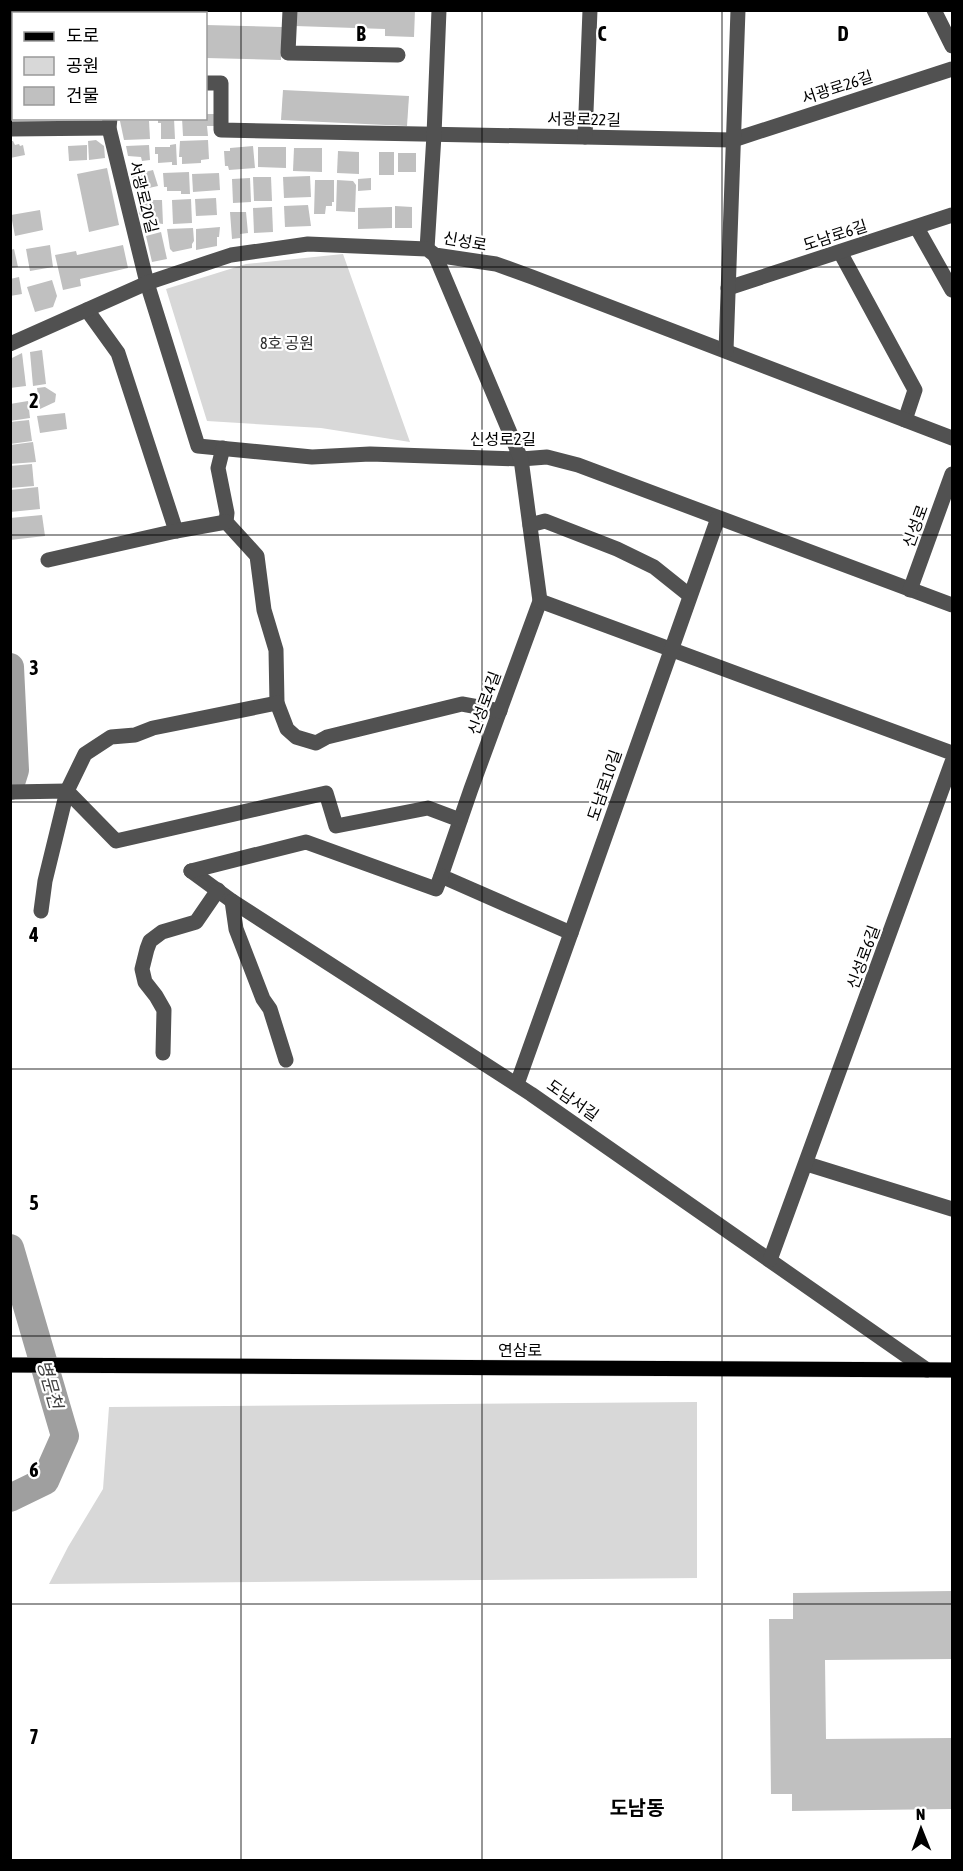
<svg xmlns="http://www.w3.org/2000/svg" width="963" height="1871" font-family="'Asap Condensed','Noto Sans KR',sans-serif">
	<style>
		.green { fill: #d8d8d8 }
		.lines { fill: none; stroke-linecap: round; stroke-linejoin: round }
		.river { stroke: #9f9f9f; stroke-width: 28 }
		.building { fill: #c0c0c0 }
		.major-casing { stroke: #dbdbdb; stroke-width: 16 }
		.minor { stroke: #515151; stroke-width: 15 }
		.major { stroke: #000; stroke-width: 15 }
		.grid { fill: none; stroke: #000; stroke-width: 1.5; stroke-opacity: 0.55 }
		.labels { text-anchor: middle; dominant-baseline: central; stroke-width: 4.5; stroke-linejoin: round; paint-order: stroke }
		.street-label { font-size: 16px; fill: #000; stroke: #fff }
		.park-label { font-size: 16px; fill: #2f2f2f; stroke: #fff }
		.water-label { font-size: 18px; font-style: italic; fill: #404040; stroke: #fff }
		.quarter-label { font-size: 20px; font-weight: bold; fill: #000; stroke: #fff }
		.grid-label { font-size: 20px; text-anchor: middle; font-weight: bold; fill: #000; stroke: #fff; stroke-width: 4.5; stroke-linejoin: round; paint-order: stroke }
	</style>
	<rect width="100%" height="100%" fill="#fff"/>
	<g class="green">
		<path d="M343 254 410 442 321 428 207 421 166 289 246 264Z"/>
		<path d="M697 1402V1578L49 1584 68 1547 103 1489 109 1407Z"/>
	</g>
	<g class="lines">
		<g class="river">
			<path d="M10 667 15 770 10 786"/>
			<path d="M10 1248 65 1436 45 1481 10 1498"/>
		</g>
	</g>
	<g class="building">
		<rect x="60" y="10" width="43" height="4"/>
		<path d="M296 10H415L414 37 385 36V29L295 26Z"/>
		<path d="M206 25 282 27 281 60 206 58Z"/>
		<rect x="10" y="84" width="4" height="31"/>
		<path d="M283 90 409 96 407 126 281 120Z"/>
		<path d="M206 114H215V126H207L208 136H183L182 118H206Z"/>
		<path d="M158 118H174L175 139H161V123H158Z"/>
		<path d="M120 121H149L150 139 124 140Z"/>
		<path d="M96 140 104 146 105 158 89 160 88 141Z"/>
		<path d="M208 140 209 159 201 160V163L182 164V157H179L180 141Z"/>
		<path d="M10 141H13L15 145 19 144 20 146 23 145 25 155 10 158Z"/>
		<path d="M176 144 177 165H172V162L158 163V154H155V147H170V145Z"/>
		<path d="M87 145V160L69 161 68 146Z"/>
		<path d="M149 145 150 160 142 161 141 157 128 156 126 146Z"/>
		<path d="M253 146 255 168 229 170 228 166H225L224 151H230V148Z"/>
		<path d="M258 147H286V168L258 167Z"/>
		<path d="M294 148H322V172L293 171Z"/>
		<path d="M338 151 359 152V174L337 173Z"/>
		<rect x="379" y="152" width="15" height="23"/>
		<rect x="398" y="153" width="18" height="19"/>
		<path d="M107 168 119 225 89 232 77 174Z"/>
		<path d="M153 170 158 186 135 191 132 175Z"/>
		<path d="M189 172 190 194H181V191H167V187H164L163 173Z"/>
		<path d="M219 173 220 190 193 192 192 174Z"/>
		<path d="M310 176 311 197 284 198 283 177Z"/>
		<path d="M253 177H271L272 201H254Z"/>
		<path d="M250 178 251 202 233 203 232 179Z"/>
		<path d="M371 178V190L358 191V179Z"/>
		<path d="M315 180H334V202H332V206H326L325 214H314Z"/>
		<path d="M337 180 353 181 356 185 355 212 336 211Z"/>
		<path d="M216 198 217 215 196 216 195 199Z"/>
		<path d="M191 199 192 223 173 224 172 200Z"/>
		<path d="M138 200H162L163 224 156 223V220H142L139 213Z"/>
		<path d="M308 205 311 226 285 227 284 206Z"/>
		<path d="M395 206 412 207V228H395Z"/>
		<path d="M272 207 273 232 254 233 253 208Z"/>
		<path d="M392 207V228L358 229V208Z"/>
		<path d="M40 210 43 230 15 236 11 215Z"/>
		<path d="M230 212H246L248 233 240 234V238L232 239Z"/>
		<path d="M220 227 219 237H217V246L196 250V229Z"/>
		<path d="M193 228 194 241 192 244V248L173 252 170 249 167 229Z"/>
		<path d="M161 232 167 259 152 262 146 236Z"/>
		<path d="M50 245 53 267 30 271 26 249Z"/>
		<path d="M123 245 128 268 80 279 81 286 63 290 55 255 76 251 77 255Z"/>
		<path d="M14 249 18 267 10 268V250Z"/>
		<path d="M19 277 22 294 10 296V279Z"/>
		<path d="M52 280 57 296 53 307 35 312 27 287Z"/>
		<path d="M42 350 46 384 33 386 30 352Z"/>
		<path d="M22 353 26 386 10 388V359Z"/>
		<path d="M45 387 56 394 55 402 40 409 37 388Z"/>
		<path d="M28 401 30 418 10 421V404Z"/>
		<path d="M65 413 67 429 40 433 37 416Z"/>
		<path d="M29 420 32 441 10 444V422Z"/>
		<path d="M33 442 36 462 10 464V445Z"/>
		<path d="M32 464 34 486 10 488V466Z"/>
		<path d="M38 487 40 509 10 512V490Z"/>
		<path d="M42 515 45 536 10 540V518Z"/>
		<path d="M952 1591V1659L825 1660 826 1739 952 1738V1809L792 1811V1794H771L769 1619H793V1593Z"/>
	</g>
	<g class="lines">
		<defs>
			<path id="major" d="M10 1365 952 1370"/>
		</defs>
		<use href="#major" class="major-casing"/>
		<g class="minor">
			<path d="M290 10 288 53 398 55"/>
			<path d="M934 10 952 46"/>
			<path d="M115 14V10"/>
			<path d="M206 83H221V130L733 140 952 69"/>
			<path d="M110 118 109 128 147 283 198 446 312 457 370 454 521 459 547 457 578 465 952 605"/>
			<path d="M10 129 109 128"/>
			<path d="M585 137 590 10"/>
			<path d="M917 228 952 290"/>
			<path d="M427 249 434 135 439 10"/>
			<path d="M840 252 915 390 905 420"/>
			<path d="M435 255 521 459 540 601 471 789 441 876 571 933 517 1084"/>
			<path d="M728 288 952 215"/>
			<path d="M87 310 118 353 176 531"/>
			<path d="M10 344 147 283 231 255 308 244 427 249 435 255 496 264 532 277 952 438"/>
			<path d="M726 351 738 10"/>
			<path d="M223 448 218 468 227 513 226 522 257 556 264 610 276 650 277 703 287 729 296 737 316 743 327 737 462 704 500 711"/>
			<path d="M530 525 545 521 617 549 654 567 689 595"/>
			<path d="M48 560 176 531 226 522"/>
			<path d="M910 590 952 474"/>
			<path d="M540 601 952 753"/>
			<path d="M10 792 67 791 116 841 326 793 336 826 428 808 460 820"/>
			<path d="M191 871 232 901 531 1094 927 1370"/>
			<path d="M191 871 306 842 436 889 441 876"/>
			<path d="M232 901 236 929 263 999 270 1009 286 1060"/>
			<path d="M41 911 45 881 67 791 85 754 111 737 135 735 153 728 277 703"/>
			<path d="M571 933 718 518"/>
			<path d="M163 1053 164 1010 156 996 145 982 142 969 147 949 150 941 162 932 196 922 218 890"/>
			<path d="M807 1164 952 1209"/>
			<path d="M770 1260 952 762"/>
		</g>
		<use href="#major" class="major"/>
	</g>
	<path class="grid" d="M241 10V1860M482 10V1860M722 10V1860M10 267H952M10 535H952M10 802H952M10 1069H952M10 1336H952M10 1604H952"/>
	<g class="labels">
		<g class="street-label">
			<text transform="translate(837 87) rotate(-18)">서광로26길</text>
			<text transform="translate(584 119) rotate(1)">서광로22길</text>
			<text transform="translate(144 197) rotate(76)">서광로20길</text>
			<text transform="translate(835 235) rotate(-18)">도남로6길</text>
			<text transform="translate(465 241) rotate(10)">신성로</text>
			<text x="503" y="439">신성로2길</text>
			<text transform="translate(915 526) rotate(-70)">신성로</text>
			<text transform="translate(484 703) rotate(-70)">신성로4길</text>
			<text transform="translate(604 785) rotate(-71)">도남로10길</text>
			<text transform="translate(863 957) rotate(-70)">신성로6길</text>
			<text transform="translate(573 1100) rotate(35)">도남서길</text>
			<text x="520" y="1350">연삼로</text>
		</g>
		<g class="park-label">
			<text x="287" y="343">8호 공원</text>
		</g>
		<g class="water-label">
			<text transform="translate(50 1384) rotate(74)">병문천</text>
		</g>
		<g class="quarter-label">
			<text x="637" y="1807">도남동</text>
		</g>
	</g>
	<g class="grid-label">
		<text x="361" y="41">B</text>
		<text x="602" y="41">C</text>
		<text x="843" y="41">D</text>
		<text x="34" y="408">2</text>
		<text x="34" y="675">3</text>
		<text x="34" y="942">4</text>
		<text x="34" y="1210">5</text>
		<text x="34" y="1477">6</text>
		<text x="34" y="1744">7</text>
	</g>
	<rect width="963" height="1871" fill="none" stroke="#000000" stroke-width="24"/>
	<rect x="12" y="12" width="195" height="108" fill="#ffffff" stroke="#999999" stroke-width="1.5"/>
	<rect x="24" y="32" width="30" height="9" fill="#000000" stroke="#999999" stroke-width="1.5"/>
	<text x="66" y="42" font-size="18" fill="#000000">도로</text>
	<rect x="24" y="57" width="30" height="18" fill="#d8d8d8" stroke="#999999" stroke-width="1.5"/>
	<text x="66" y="72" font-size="18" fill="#000000">공원</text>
	<rect x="24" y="87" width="30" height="18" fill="#c0c0c0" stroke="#999999" stroke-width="1.5"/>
	<text x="66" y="102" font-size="18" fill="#000000">건물</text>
	<g transform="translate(921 1829) rotate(359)" stroke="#ffffff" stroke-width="4.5" paint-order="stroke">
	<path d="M0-4.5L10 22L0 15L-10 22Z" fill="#000000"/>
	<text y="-9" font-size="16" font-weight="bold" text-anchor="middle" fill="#000000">N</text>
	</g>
</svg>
